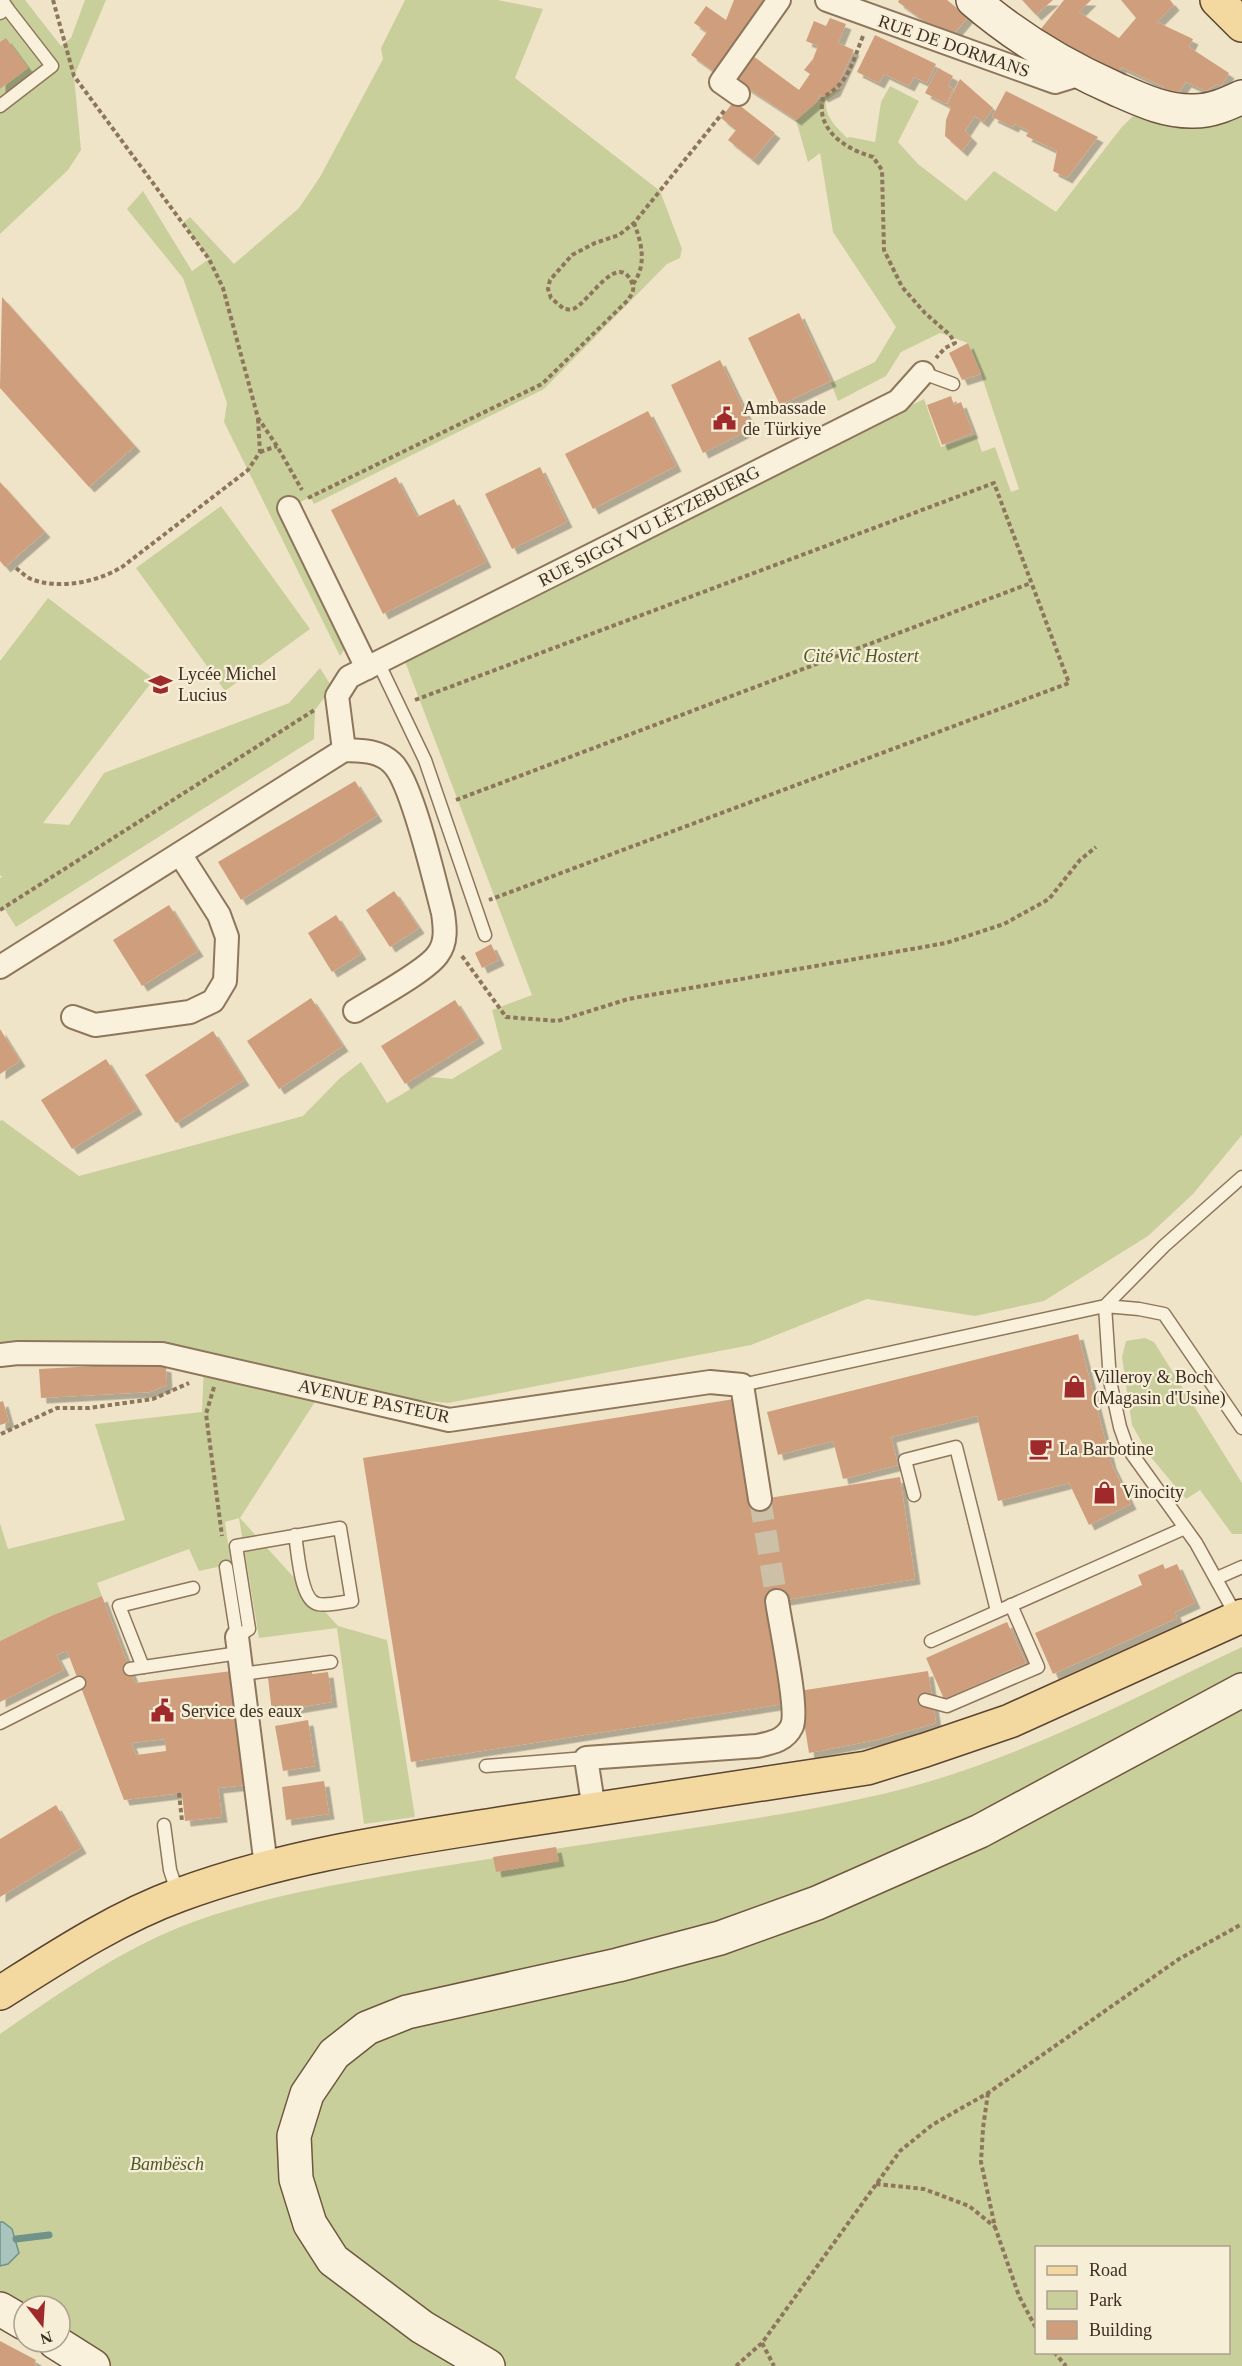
<svg xmlns="http://www.w3.org/2000/svg" width="1242" height="2366" font-family="Georgia,serif">
	<style>
		.green { fill: #c9cf9b; fill-rule: evenodd }
		.water { fill: #a9c4bc; stroke: #6f938a; stroke-width: 1.5 }
		.lines { fill: none; stroke-linecap: round; stroke-linejoin: round }
		.stream { stroke: #6f938a; stroke-width: 7 }
		.building { fill: #cf9f7d; fill-rule: evenodd; filter: url(#shadow) }
		.street-tunnel { stroke: #ccc0a6; stroke-width: 22; stroke-dasharray: 22 11; stroke-linecap: butt }
		.lane-casing { stroke: #8d765c; stroke-width: 15 }
		.street-casing { stroke: #8d765c; stroke-width: 26 }
		.secondary-casing { stroke: #6f573f; stroke-width: 36 }
		.primary-casing { stroke: #5b4430; stroke-width: 36 }
		.path { stroke: #8d765c; stroke-width: 4; stroke-dasharray: 4.5 3; stroke-linecap: butt }
		.lane { stroke: #faf1dc; stroke-width: 12 }
		.street { stroke: #faf1dc; stroke-width: 22 }
		.secondary { stroke: #faf1dc; stroke-width: 33 }
		.primary { stroke: #f3d9a0; stroke-width: 33 }
		.labels { text-anchor: middle; dominant-baseline: central; stroke-width: 4.5; stroke-linejoin: round; paint-order: stroke }
		.street-label { font-size: 18px; fill: #3d2e20; stroke: #f7eed8 }
		.poi-label { font-size: 18px; fill: #3d2e20; stroke: #f7eed8; text-anchor: start }
		.park-label { font-size: 18px; font-style: italic; fill: #4d5a26; stroke: #f7eed8 }
	</style>
	<defs>
		<filter id="shadow"><feDropShadow dx="5.5" dy="5.5" stdDeviation="0" flood-color="#0004"/></filter>
	</defs>
	<rect width="100%" height="100%" fill="#f0e4c8"/>
	<g class="green">
		<path d="M0 0H25L61 46 71 38 85 0H106L74 76 81 150 68 170 0 234Z"/>
		<path d="M405 0H498L543 9 515 78 660 191 682 249 680 258 667 264 544 389 314 504 310 497 289 508 353 637 340 656 224 422 227 403 183 278 127 209 143 191 192 271 209 259 183 223 190 217 234 264 299 208 320 177 383 59 381 48Z"/>
		<path d="M890 86 919 101 898 142 918 164 966 201 994 171 1056 212 1121 128 1133 116C1175 130 1200 132 1242 116V1135L1193 1194 1148 1236 1044 1301 975 1316 867 1299 751 1345 448 1403 322 1391 240 1518 338 1626 387 1640 415 1817 364 1824 337 1628 259 1638 239 1518 225 1522 231 1564 199 1571 189 1549 97 1583 102 1596 53 1615 0 1641V1523L8 1549 125 1520 95 1424 202 1412 204 1364 0 1355V1121L2 1120 79 1176 303 1116 340 1078 361 1062 387 1103 431 1077 452 1079 502 1049 492 1010 532 995 404 659 924 399 941 447 976 435 982 452 995 447 1011 492 1019 489 981 374 968 343 940 333 901 352 886 376 838 401 831 383 875 362 896 327 833 232 820 153 808 162 796 120C808 109 825 90 842 89L826 101C824 116 837 128 847 138L850 137 875 142 881 102Z"/>
		<path d="M221 506 310 629 225 691 136 568Z"/>
		<path d="M48 598 154 679 43 823 69 825 104 773 289 703 320 668 332 687 315 710 314 739 16 927 4 908 0 910V878L2 877 0 875V661Z"/>
		<path d="M1145 1338 1154 1342 1242 1483V1534H1232L1200 1490 1186 1499 1149 1455 1132 1425 1122 1357 1126 1341Z"/>
		<path d="M1242 1647V2366H93L60 2342V2306L0 2309V2266L8 2264 4 2222H0V2034C51 1999 101 1963 157 1937 237 1900 333 1885 419 1870 513 1855 606 1841 700 1827 757 1818 813 1810 869 1797 1001 1769 1121 1704 1242 1647ZM1036 2248H1228V2352H1036Z"/>
	</g>
	<path class="water" d="M0 2222H3L12 2229 19 2253 8 2264 0 2266Z"/>
	<g class="lines">
		<path class="stream" d="M16 2239 49 2235"/>
	</g>
	<g class="building">
		<path d="M734 0H767L716 73 691 55 707 32 694 23 706 6 726 20Z"/>
		<path d="M899 0H947L968 17 951 37 939 32 898 2Z"/>
		<path d="M1022 0H1053L1036 15Z"/>
		<path d="M1064 0H1091L1079 12 1119 38 1136 18 1121 0H1170L1174 5 1157 22 1193 39 1189 47 1229 73 1221 86 1217 84 1206 91 1186 82 1176 96 1159 93 1164 87 1121 67 1119 72 1040 30Z"/>
		<path d="M830 18 846 24 838 43 854 50 835 91 823 97 820 94 817 102 796 120 732 78 749 53 799 90 810 74 804 70 813 59 818 46 806 41 814 21 826 26Z"/>
		<path d="M875 35 936 64 927 83 914 77 909 86 884 74 879 83 857 72Z"/>
		<path d="M6 38 28 68 0 89V42Z"/>
		<path d="M938 68 953 76 948 86 953 89 946 104 925 93Z"/>
		<path d="M960 79 993 108 983 122 975 116 965 131 972 138 962 151 945 136 946 120 951 107 947 105Z"/>
		<path d="M1006 91 1098 137 1067 178 1053 171 1057 151 1026 136 1029 131 1015 124 1013 127 992 117Z"/>
		<path d="M734 101 775 133 753 160 728 140 736 130 721 118Z"/>
		<path d="M2 297 135 446 89 487 0 388Z"/>
		<path d="M799 313 831 381 780 405 748 338Z"/>
		<path d="M968 343 981 374 962 380 949 353Z"/>
		<path d="M720 360 753 428 703 453 671 385Z"/>
		<path d="M951 396 954 405 961 402 973 433 942 445 927 405Z"/>
		<path d="M648 411 676 466 593 509 565 454Z"/>
		<path d="M540 467 567 522 512 549 485 494Z"/>
		<path d="M396 477 417 517 454 499 486 562 383 614 331 510Z"/>
		<path d="M0 482 45 532 5 567 0 561Z"/>
		<path d="M355 781 377 816 241 900 218 862Z"/>
		<path d="M394 891 419 928 390 947 366 910Z"/>
		<path d="M169 905 198 951 142 986 113 940Z"/>
		<path d="M336 915 361 954 332 972 308 933Z"/>
		<path d="M491 944 499 960 482 968 475 953Z"/>
		<path d="M311 998 343 1046 279 1089 247 1041Z"/>
		<path d="M455 1000 479 1038 405 1084 381 1046Z"/>
		<path d="M0 1029 20 1061 0 1074Z"/>
		<path d="M213 1031 244 1080 176 1123 145 1075Z"/>
		<path d="M106 1059 137 1109 72 1149 41 1100Z"/>
		<path d="M1078 1334 1111 1463 1131 1504 1089 1525 1069 1483 998 1501 977 1416 891 1437 898 1465 843 1479 833 1441 778 1455 767 1412Z"/>
		<path d="M150 1363 166 1367 167 1385 150 1392 41 1398 39 1369Z"/>
		<path d="M734 1399 750 1501 900 1477 915 1579 767 1603 783 1704 411 1762 363 1458Z"/>
		<path d="M3 1401 9 1422 0 1425V1402Z"/>
		<path d="M1163 1564 1165 1569 1177 1564 1195 1603 1175 1612 1177 1618 1053 1674 1035 1633 1142 1585 1138 1575Z"/>
		<path d="M102 1596 135 1683 232 1671 245 1785 218 1788 222 1817 185 1821 182 1793 124 1800 67 1651 56 1655 64 1670 0 1702V1641L53 1615ZM165 1739 166 1751 136 1755 131 1743Z"/>
		<path d="M1007 1622 1026 1663 944 1699 926 1658Z"/>
		<path d="M928 1671 936 1723 876 1740 809 1753 799 1691Z"/>
		<path d="M312 1672V1674L328 1672 332 1702 272 1712 268 1678Z"/>
		<path d="M308 1720 315 1766 283 1771 275 1726Z"/>
		<path d="M324 1781 329 1814 286 1820 282 1787Z"/>
		<path d="M56 1805 81 1848 0 1897V1839Z"/>
		<path d="M556 1847 559 1861 496 1872 493 1857Z"/>
		<path d="M0 2341 36 2360 34 2364 37 2366H0Z"/>
	</g>
	<g class="lines">
		<path class="street-tunnel" d="M760 1499 777 1601"/>
		<defs>
			<g id="lane">
				<path d="M0 13 7 8 2 0"/>
				<path d="M0 106 52 66 7 8"/>
				<path d="M923 373 953 384"/>
				<path d="M378 662 425 760 485 935"/>
				<path d="M742 1385 1105 1306 1164 1246 1242 1177"/>
				<path d="M914 1495 905 1460 956 1447 997 1611"/>
				<path d="M226 1567 237 1637 249 1629 236 1546 340 1528 352 1601C342 1602 328 1606 318 1604 300 1601 298 1551 295 1535"/>
				<path d="M1217 1578 1242 1567"/>
				<path d="M1237 1617 1196 1543 1127 1447 1120 1427 1110 1381 1105 1306 1139 1309 1164 1314 1242 1428"/>
				<path d="M931 1641 1185 1528"/>
				<path d="M143 1667 119 1606 193 1588"/>
				<path d="M130 1669 239 1653"/>
				<path d="M242 1674 331 1662"/>
				<path d="M925 1700 947 1706 1038 1667 1011 1605"/>
				<path d="M0 1723 79 1683"/>
				<path d="M486 1766 586 1758"/>
				<path d="M164 1825 170 1870 178 1894"/>
			</g>
			<g id="street">
				<path d="M827 0 1055 82 1081 74"/>
				<path d="M738 94 721 82 779 0"/>
				<path d="M289 508 367 668"/>
				<path d="M344 750 337 696 349 677 898 401 923 373"/>
				<path d="M0 967 344 750C362 751 379 750 392 763 412 781 435 883 443 913 445 927 447 942 438 954 428 970 374 999 355 1011"/>
				<path d="M73 1017 95 1025 190 1012 213 1001 225 981 227 937 219 915 180 854"/>
				<path d="M0 1355 18 1353 162 1354 449 1420 710 1382 742 1385 760 1499"/>
				<path d="M237 1637 266 1866"/>
				<path d="M594 1810 586 1758 757 1746C771 1743 785 1741 792 1726 799 1709 780 1624 777 1601"/>
			</g>
			<g id="secondary">
				<path d="M973 0C1016 37 1064 66 1116 89 1141 100 1166 112 1194 111 1212 111 1227 104 1242 97"/>
				<path d="M0 2309 24 2323"/>
				<path d="M55 2342 93 2366"/>
				<path d="M488 2366 422 2327 333 2260 310 2224 296 2179 294 2136 307 2094 334 2054 367 2028 407 2012 618 1965 720 1938 817 1903 980 1831 1242 1690"/>
			</g>
			<g id="primary">
				<path d="M1217 0 1242 25"/>
				<path d="M0 1993C57 1957 116 1918 179 1895 287 1855 399 1840 512 1822 630 1804 748 1786 867 1768L925 1750 1010 1721 1242 1616"/>
			</g>
		</defs>
		<use href="#lane" class="lane-casing"/>
		<use href="#street" class="street-casing"/>
		<use href="#secondary" class="secondary-casing"/>
		<use href="#primary" class="primary-casing"/>
		<g class="path">
			<path d="M53 0 74 76 209 259 223 288 258 418 277 446 302 490"/>
			<path d="M863 36C852 63 849 83 823 97 823 102 821 108 822 112 825 137 852 151 873 157L882 170 884 250 902 287 925 313 950 335 955 343 945 348 936 358"/>
			<path d="M633 284C647 265 642 244 634 223"/>
			<path d="M260 452 277 446"/>
			<path d="M308 498 542 384 628 300C632 294 635 290 632 283 618 249 588 304 573 309 570 310 567 309 564 309L551 298 548 289 550 280 572 255 595 243 619 235 634 223 725 110"/>
			<path d="M16 568C21 572 26 577 31 579 60 590 97 582 122 567L248 470 260 452 258 419"/>
			<path d="M415 700 994 483 1069 683 489 900"/>
			<path d="M456 800 1031 583"/>
			<path d="M0 910 316 709"/>
			<path d="M462 956 506 1017 558 1021 628 999 946 943 1004 924 1049 899 1080 860 1096 847"/>
			<path d="M214 1387 206 1414 222 1536"/>
			<path d="M1 1434 57 1408H89L153 1399 189 1383"/>
			<path d="M179 1793 182 1821"/>
			<path d="M988 2093 983 2128 981 2162 995 2227 1019 2296 1036 2328"/>
			<path d="M876 2184 924 2189 969 2206 995 2227"/>
			<path d="M762 2343 774 2366"/>
			<path d="M1054 2352 1066 2366"/>
			<path d="M736 2366 762 2343 900 2151 932 2125 988 2093 1179 1959 1242 1924"/>
		</g>
		<use href="#lane" class="lane"/>
		<use href="#street" class="street"/>
		<use href="#secondary" class="secondary"/>
		<use href="#primary" class="primary"/>
	</g>
	<defs>
		<symbol id="civic-bare" viewBox="-9 -9 18 18"><path d="M-.6-6.5H3V-4.5H.6V-3L4-1V1h2V6H-6V1h2V-1L-.6-3ZM-1.2 2.5V6h2.4V2.5Z" fill="#9e2a2b" stroke="#f7eed8" stroke-width="2.5" paint-order="stroke"/></symbol>
		<symbol id="school-bare" viewBox="-9 -9 18 18"><path d="M0-5L7-2L0 1L-7-2ZM-4 1L0 2.5L4 1V4Q0 6-4 4Z" fill="#9e2a2b" stroke="#f7eed8" stroke-width="2.5" paint-order="stroke"/></symbol>
		<symbol id="shop-bare" viewBox="-9 -9 18 18"><path d="M-5-2.5h2.3a2.7 3.5 0 0 1 5.4 0H5L5.5 6h-11ZM-1.5-2.5h3a1.5 2.3 0 0 0-3 0Z" fill="#9e2a2b" stroke="#f7eed8" stroke-width="2.5" paint-order="stroke"/></symbol>
		<symbol id="cafe-bare" viewBox="-9 -9 18 18"><path d="M-5.5-4.5H6V0H3Q3 3.5 0 3.5H-2.5Q-5.5 3.5-5.5 0ZM3-3.2v2h1.7v-2ZM-6 4.5H4V6H-6Z" fill="#9e2a2b" stroke="#f7eed8" stroke-width="2.5" paint-order="stroke"/></symbol>
	</defs>
	<g fill-rule="evenodd">
		<use href="#civic-bare" x="708" y="402" width="33" height="33"/>
		<use href="#school-bare" x="144" y="668" width="33" height="33"/>
		<use href="#shop-bare" x="1058" y="1370" width="33" height="33"/>
		<use href="#cafe-bare" x="1024" y="1432" width="33" height="33"/>
		<use href="#shop-bare" x="1088" y="1476" width="33" height="33"/>
		<use href="#civic-bare" x="146" y="1694" width="33" height="33"/>
	</g>
	<g class="labels">
		<g class="street-label">
			<text transform="translate(954 46) rotate(19)">RUE DE DORMANS</text>
			<text transform="translate(649 526) rotate(-27)">RUE SIGGY VU LËTZEBUERG</text>
			<text transform="translate(374 1401) rotate(12)">AVENUE PASTEUR</text>
		</g>
		<g class="poi-label">
			<text x="743" y="408">Ambassade<tspan x="743" dy="21">de Türkiye</tspan></text>
			<text x="178" y="674">Lycée Michel<tspan x="178" dy="21">Lucius</tspan></text>
			<text x="1093" y="1377">Villeroy &amp; Boch<tspan x="1093" dy="21">(Magasin d'Usine)</tspan></text>
			<text x="1059" y="1449">La Barbotine</text>
			<text x="1122" y="1492">Vinocity</text>
			<text x="181" y="1711">Service des eaux</text>
		</g>
		<g class="park-label">
			<text x="861" y="656">Cité Vic Hostert</text>
			<text x="167" y="2164">Bambësch</text>
		</g>
	</g>
	<rect x="1035" y="2246" width="195" height="108" fill="#f7eed8" stroke="#ada18e" stroke-width="1.5"/>
	<rect x="1047" y="2266" width="30" height="9" fill="#f3d9a0" stroke="#ada18e" stroke-width="1.5"/>
	<text x="1089" y="2276" font-size="18" fill="#3d2e20">Road</text>
	<rect x="1047" y="2291" width="30" height="18" fill="#c9cf9b" stroke="#ada18e" stroke-width="1.5"/>
	<text x="1089" y="2306" font-size="18" fill="#3d2e20">Park</text>
	<rect x="1047" y="2321" width="30" height="18" fill="#cf9f7d" stroke="#ada18e" stroke-width="1.5"/>
	<text x="1089" y="2336" font-size="18" fill="#3d2e20">Building</text>
	<g transform="translate(42 2324) rotate(163)"><circle r="28" fill="#f7eed8" stroke="#ada18e" stroke-width="1.5"/>
	<path d="M0-4.5L10 22L0 15L-10 22Z" fill="#9e2a2b"/>
	<text y="-9" font-size="16" font-weight="bold" text-anchor="middle" fill="#3d2e20">N</text>
	</g>
</svg>
